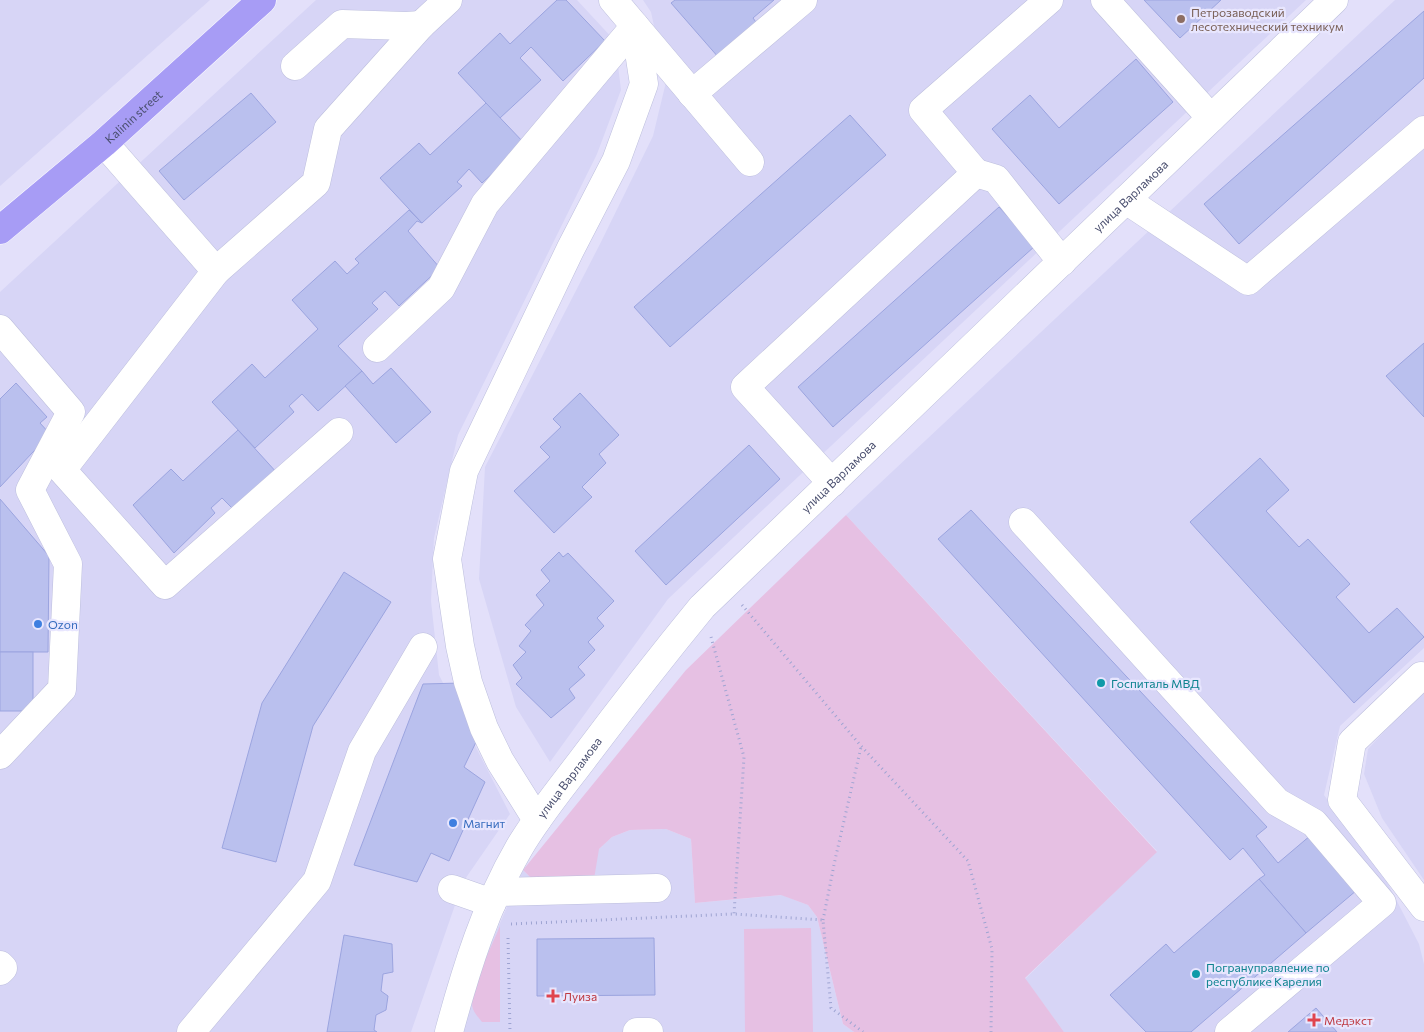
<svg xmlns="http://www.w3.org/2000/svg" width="1424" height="1032" font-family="Commissioner,sans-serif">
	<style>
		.residential { fill: #d7d5f6 }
		.green { fill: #e6c0e3 }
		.building { fill: #bac0ee; stroke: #9ba4df }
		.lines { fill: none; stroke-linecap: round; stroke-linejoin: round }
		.minor-casing { stroke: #bdbfdd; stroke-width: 29 }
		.major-casing { stroke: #fff; stroke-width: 29 }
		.path { stroke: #9ea4d2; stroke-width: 3; stroke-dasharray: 1 4; stroke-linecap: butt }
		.minor { stroke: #fff; stroke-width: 28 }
		.major { stroke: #a79cf5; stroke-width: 28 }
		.education-dot { fill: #8d6e63; stroke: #e8e6fe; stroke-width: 2 }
		.shop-dot { fill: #3f7fe0; stroke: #e8e6fe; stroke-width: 2 }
		.culture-dot { fill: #0f9aa8; stroke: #e8e6fe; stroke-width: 2 }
		.health-dot { fill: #e0444e; stroke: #e8e6fe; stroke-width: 2 }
		.labels { text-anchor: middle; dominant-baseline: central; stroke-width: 4.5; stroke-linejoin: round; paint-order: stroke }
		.education-label { font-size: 12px; fill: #785e54; stroke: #e8e6fe; text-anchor: start }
		.street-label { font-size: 12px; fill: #4a4f6f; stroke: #e8e6fe }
		.shop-label { font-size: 12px; fill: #366cbe; stroke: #e8e6fe; text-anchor: start }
		.culture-label { font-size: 12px; fill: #0d838f; stroke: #e8e6fe; text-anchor: start }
		.health-label { font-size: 12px; fill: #be3a42; stroke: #e8e6fe; text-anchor: start }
	</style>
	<rect width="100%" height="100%" fill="#e3e0fa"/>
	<g class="residential">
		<path d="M0 0H210L0 186Z"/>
		<path d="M316 0H577L615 41 621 90 597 154 458 435 434 538 431 601 439 675 510 814 463 882 411 1032H0V292Z"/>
		<path d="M643 0H1306L668 599 550 762 516 707 479 579 485 467 600 244 653 136 666 82 651 12Z"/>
		<path d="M1395 0H1424V648L1340 726 1324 795 1387 882 1419 944 1424 964V1032H1064L1025 979 1157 851 846 515Z"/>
		<path d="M1424 689V880L1382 818 1364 774 1368 749Z"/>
		<path d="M666 829 691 839 695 903 782 895 808 905 817 917 843 1024 854 1032H461L467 999 523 870 536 883 599 849 612 837 630 830Z"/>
	</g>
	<g class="green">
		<path d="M846 515 1157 852 1025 978 1064 1032H854L843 1024 817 917 808 905 781 895 695 903 691 839 666 829 630 830 612 837 599 849 594 879 536 883 523 870 686 670Z"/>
		<path d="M500 926V1022H482C479 1018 475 1014 473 1009 467 995 494 941 500 926Z"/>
		<path d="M811 928 813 1032H745L744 929Z"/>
	</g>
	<g class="building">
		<path d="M557 0H566L605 41 563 81 531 47 520 58 541 80 500 118 458 73 500 33 510 44Z"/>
		<path d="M675 0H774L753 18 758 25 719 58 671 3Z"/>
		<path d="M1144 0H1221L1180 38Z"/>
		<path d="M1424 11V78L1239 244 1204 204Z"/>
		<path d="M1136 59 1173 102 1059 204 992 129 1030 95 1059 128Z"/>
		<path d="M251 93 276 122 184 200 159 171Z"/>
		<path d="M486 103 525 144 482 183 469 169 457 182 462 186 422 223 380 178 419 143 430 155Z"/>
		<path d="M850 115 886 155 670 347 634 307Z"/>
		<path d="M999 207 1035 246 833 427 798 387Z"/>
		<path d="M409 210 422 223 417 221 408 231 440 268 399 306 385 291 372 303 378 309 338 346 362 371 318 411 302 394 289 406 294 412 255 448 212 402 252 364 265 378 318 329 292 300 335 261 347 274 359 263 355 259Z"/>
		<path d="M1424 343V417L1386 376Z"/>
		<path d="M391 368 431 412 396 443 345 386 362 371 373 384Z"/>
		<path d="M16 383 47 417 40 423 50 434 0 487V399Z"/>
		<path d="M580 393 619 435 599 454 606 463 582 487 592 497 554 533 514 491 550 457 540 447 561 427 553 419Z"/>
		<path d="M238 430 278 474 237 513 222 498 211 508 215 513 174 553 133 505 171 469 183 481Z"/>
		<path d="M749 445 780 479 666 585 635 551Z"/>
		<path d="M1260 458 1289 490 1266 511 1299 547 1308 539 1350 584 1336 597 1369 633 1397 608 1424 637 1354 703 1190 522Z"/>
		<path d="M0 499 49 556 48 652H0Z"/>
		<path d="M971 510 1267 827 1256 836 1278 863 1311 835 1357 890 1306 933 1259 879 1265 875 1243 848 1230 860 938 539Z"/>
		<path d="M559 552 563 557 568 553 614 601 597 618 604 626 588 642 595 650 578 667 585 675 569 689 575 698 551 718 516 684 522 678 513 665 526 652 519 646 531 631 525 625 544 605 536 595 550 581 541 570Z"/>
		<path d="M344 572 391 602 313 726 276 862 222 848 262 703Z"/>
		<rect x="0" y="652" width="33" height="59"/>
		<path d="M461 683 478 738 464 767 485 782 449 861 431 853 417 882 354 865 423 684Z"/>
		<path d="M1259 879 1306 933 1191 1032H1146L1110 995 1166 944 1174 953Z"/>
		<path d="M344 935 392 944 393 972 383 974 381 991 388 996 386 1010 376 1015 374 1030 377 1032H327Z"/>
		<path d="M654 938 655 995 537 996V939Z"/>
		<path d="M1316 1008 1337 1032H1288Z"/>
	</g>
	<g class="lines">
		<defs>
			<g id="minor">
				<path d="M1105 0 1211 118"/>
				<path d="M295 66 342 24 406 26 421 25"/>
				<path d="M692 94 803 0"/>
				<path d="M104 143 216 271"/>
				<path d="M976 173 996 179 1062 262"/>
				<path d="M1126 200 1248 281 1424 130"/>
				<path d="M0 329 71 412 30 490 68 564 62 689 0 755"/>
				<path d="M377 348 441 288 485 204 635 26 750 162"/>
				<path d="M339 432 165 585 62 470 216 271 316 183 328 129 421 25 448 0"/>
				<path d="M832 483 745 387 976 173 923 110 1049 0"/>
				<path d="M1023 522 1277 802 1314 823 1382 903 1229 1032"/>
				<path d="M1421 676 1352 742 1342 800 1424 907"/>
				<path d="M537 820 500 761 484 728 468 682 460 646 447 559 464 471 570 250 616 161 644 84 635 26 613 0"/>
				<path d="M452 889 492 903"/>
				<path d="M497 892 657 888"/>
				<path d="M0 965 3 968 0 971"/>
				<path d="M191 1032 317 881 362 751 423 647"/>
				<path id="s1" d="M449 1032C466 969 486 905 519 848 537 817 561 788 583 759 622 707 661 657 702 607L1334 0"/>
				<path d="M637 1032H649"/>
			</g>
			<g id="major">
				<path id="s2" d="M0 230 104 143 262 0"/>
			</g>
		</defs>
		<use href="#minor" class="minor-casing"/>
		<use href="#major" class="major-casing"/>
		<g class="path">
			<path d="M742 605 861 746 968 861 992 949 991 1032"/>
			<path d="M711 637 744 757 734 914"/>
			<path d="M823 920 835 860 861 747"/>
			<path d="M511 924 734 914 823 920 831 1008 863 1032"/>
			<path d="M508 938 510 1032"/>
		</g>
		<use href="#minor" class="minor"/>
		<use href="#major" class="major"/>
	</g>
	<circle class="education-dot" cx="1181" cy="19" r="5"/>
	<g class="shop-dot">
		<circle cx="38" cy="624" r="5"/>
		<circle cx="453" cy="823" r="5"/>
	</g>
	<g class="culture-dot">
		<circle cx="1101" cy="683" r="5"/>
		<circle cx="1196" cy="974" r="5"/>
	</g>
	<g class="health-dot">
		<path d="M550.5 988.5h5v5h5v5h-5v5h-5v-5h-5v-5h5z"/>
		<path d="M1311.5 1012.5h5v5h5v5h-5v5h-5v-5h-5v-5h5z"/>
	</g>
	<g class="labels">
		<g class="education-label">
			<text x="1191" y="12">Петрозаводский<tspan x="1191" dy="14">лесотехнический техникум</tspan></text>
		</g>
		<g class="street-label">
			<text stroke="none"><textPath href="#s2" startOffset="175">Kalinin street</textPath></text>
			<text stroke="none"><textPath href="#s1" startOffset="1094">улица Варламова</textPath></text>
			<text stroke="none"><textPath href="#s1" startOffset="689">улица Варламова</textPath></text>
			<text stroke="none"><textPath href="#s1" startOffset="284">улица Варламова</textPath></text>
		</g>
		<g class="shop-label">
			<text x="48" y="624">Ozon</text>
			<text x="463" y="823">Магнит</text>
		</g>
		<g class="culture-label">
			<text x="1111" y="683">Госпиталь МВД</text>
			<text x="1206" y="967">Погрануправление по<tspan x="1206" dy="14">республике Карелия</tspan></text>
		</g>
		<g class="health-label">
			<text x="563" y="996">Луиза</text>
			<text x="1324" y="1020">Медэкст</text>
		</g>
	</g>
</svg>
